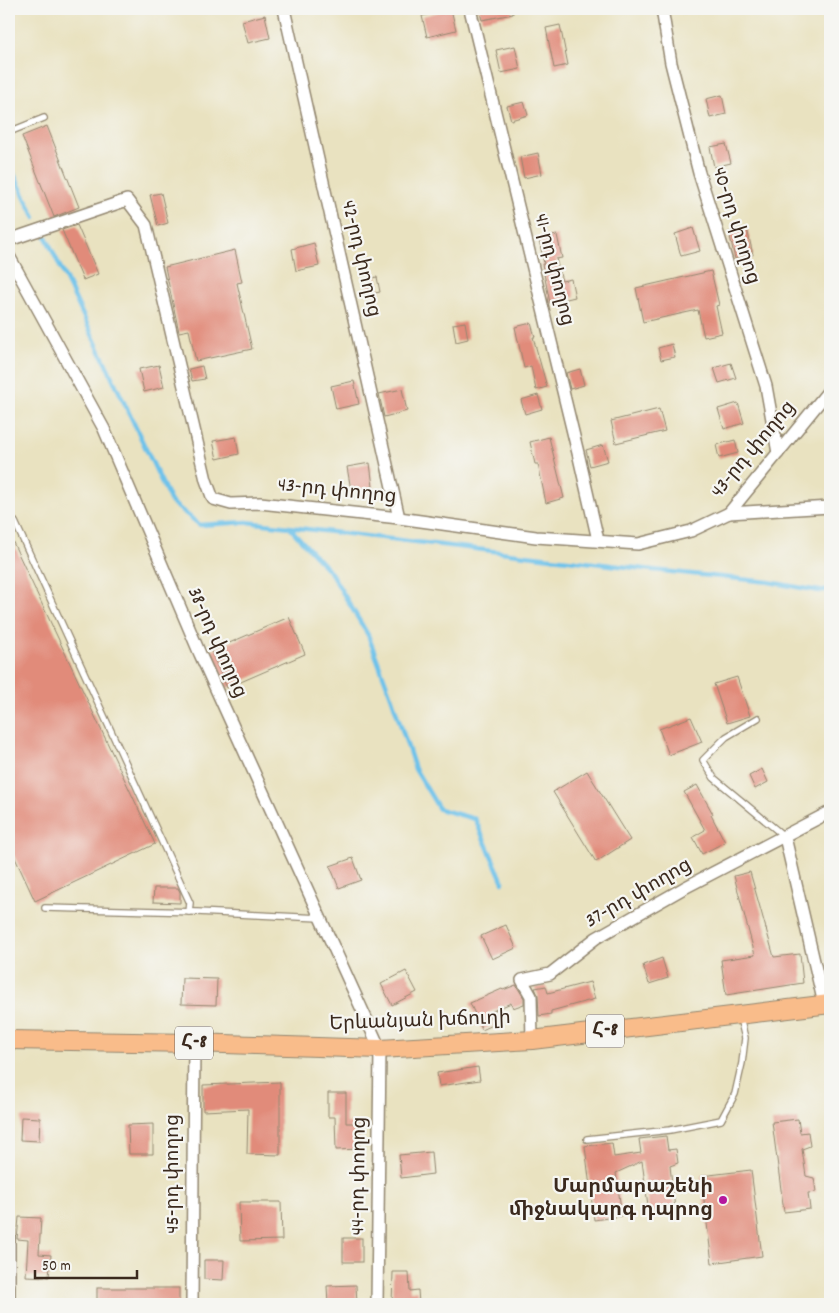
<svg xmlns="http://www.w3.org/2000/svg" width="839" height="1313" font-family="Dekko,'Noto Sans Armenian',sans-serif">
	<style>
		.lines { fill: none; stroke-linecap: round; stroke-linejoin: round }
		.stream { stroke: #6ec2ea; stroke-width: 4.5 }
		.building { fill: #e18b7a }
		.service-casing { stroke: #92866f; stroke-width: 8 }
		.minor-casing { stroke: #92866f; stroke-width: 14 }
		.primary-casing { stroke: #92866f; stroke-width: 20 }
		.service { stroke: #fff; stroke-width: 5.5 }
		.minor { stroke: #fff; stroke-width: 11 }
		.primary { stroke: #f9bc8a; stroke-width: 18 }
		.poi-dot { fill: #b5179e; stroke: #f6f6f2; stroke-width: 2 }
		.labels { text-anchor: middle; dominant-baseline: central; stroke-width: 4.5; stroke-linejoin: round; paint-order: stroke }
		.shield { fill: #f6f6f2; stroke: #73675e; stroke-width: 1 }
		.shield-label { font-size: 19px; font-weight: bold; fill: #3b2a1e }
		.street-label { font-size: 20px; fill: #3b2a1e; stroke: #f6f6f2 }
		.poi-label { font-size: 20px; font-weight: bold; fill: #3b2a1e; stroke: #f6f6f2; text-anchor: end }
	</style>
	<rect width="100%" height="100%" fill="#f6f6f2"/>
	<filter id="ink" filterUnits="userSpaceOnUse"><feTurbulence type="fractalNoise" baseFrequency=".02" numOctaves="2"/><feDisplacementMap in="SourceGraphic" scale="10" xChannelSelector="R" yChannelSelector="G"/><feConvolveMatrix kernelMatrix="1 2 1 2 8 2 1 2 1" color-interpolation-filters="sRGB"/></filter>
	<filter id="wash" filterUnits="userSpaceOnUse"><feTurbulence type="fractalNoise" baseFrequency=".0096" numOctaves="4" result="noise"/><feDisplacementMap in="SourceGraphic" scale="20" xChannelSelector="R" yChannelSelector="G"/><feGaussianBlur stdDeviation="1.12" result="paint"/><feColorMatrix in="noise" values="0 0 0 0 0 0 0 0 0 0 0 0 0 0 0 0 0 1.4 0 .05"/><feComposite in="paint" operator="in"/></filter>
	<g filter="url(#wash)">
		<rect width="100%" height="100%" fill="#e9e2c0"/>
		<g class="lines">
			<g class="stream">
				<path d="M9 164 35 218"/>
				<path d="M46 237 171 502 200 525 247 522 653 570 769 582 819 591 830 589"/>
				<path d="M290 528 331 573 368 635 392 699 415 769 439 809 475 819 503 882"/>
			</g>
		</g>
		<g id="blocks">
			<g class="building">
				<path d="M451 9 456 30 427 37 422 16Z"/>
				<path d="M479 9H512L513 14 482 20Z"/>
				<path d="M265 15 270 38 248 43 242 21Z"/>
				<path d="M560 25 568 65 554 68 546 28Z"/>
				<path d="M515 46 520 69 501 73 496 50Z"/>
				<path d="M722 95 726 114 710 118 706 99Z"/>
				<path d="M524 102 528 115 511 120 507 106Z"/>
				<path d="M47 126 79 207 54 217 22 136Z"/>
				<path d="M726 144 731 163 714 167 710 147Z"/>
				<path d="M538 153 542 174 524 178 520 157Z"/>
				<path d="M161 193 168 223 158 226 150 195Z"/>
				<path d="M77 225 98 274 83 280 62 230Z"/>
				<path d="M693 228 700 251 681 256 675 234Z"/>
				<path d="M747 228 753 255 735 259 729 232Z"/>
				<path d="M557 235 562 258 556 259 562 281 571 279 575 297 550 303 542 264H544L539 239Z"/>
				<path d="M314 243 319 266 296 271 292 249Z"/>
				<path d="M235 250 242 282 237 283 252 349 196 361 189 330 179 332 165 267Z"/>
				<path d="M711 271 719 305 716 306 722 333 704 337 698 310 643 322 636 288Z"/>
				<path d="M377 277 380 292 370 294 366 279Z"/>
				<path d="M465 322 468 339 456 342 453 324Z"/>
				<path d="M531 323 535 337H533L547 387 536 390 531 366 524 368 515 327Z"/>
				<path d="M672 344 675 357 661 360 658 348Z"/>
				<path d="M731 363 736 378 719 383 714 368Z"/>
				<path d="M159 365 164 387 144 392 139 369Z"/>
				<path d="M202 366 205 379 192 381 189 369Z"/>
				<path d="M580 369 584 385 570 389 566 373Z"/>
				<path d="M354 381 359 404 336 409 331 386Z"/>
				<path d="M402 389 407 411 384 417 379 394Z"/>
				<path d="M538 395 542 409 525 414 521 400Z"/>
				<path d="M738 403 744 423 724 429 718 409Z"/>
				<path d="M659 409 665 431 616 443 611 421Z"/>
				<path d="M236 437 239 454 217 459 213 441Z"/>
				<path d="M549 437 564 498 546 503 538 464H535L530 442Z"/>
				<path d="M735 440 738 453 719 458 716 445Z"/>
				<path d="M603 445 608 461 590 466 586 450Z"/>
				<path d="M370 463 373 487 351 490 347 467Z"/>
				<path d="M9 534 155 844 35 901 9 845Z"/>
				<path d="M289 617 305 654 227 688 211 651Z"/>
				<path d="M737 677 750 716 727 723 714 684Z"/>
				<path d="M691 717 702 742 669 755 659 729Z"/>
				<path d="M762 769 768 782 755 789 749 776Z"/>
				<path d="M587 771 630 840 596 862 553 792Z"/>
				<path d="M697 785 713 814 711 815 725 842 702 854 693 837 705 830 684 792Z"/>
				<path d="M353 858 361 880 339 888 330 866Z"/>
				<path d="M750 872 774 957 800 954 803 983 726 995 721 960 755 955 734 876Z"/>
				<path d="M154 888H178L180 892V903L153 902Z"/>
				<path d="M506 925 516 948 492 959 481 936Z"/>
				<path d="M662 958 668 978 649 984 643 965Z"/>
				<path d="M406 971 417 992 392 1005 381 984Z"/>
				<path d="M182 978 217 979 216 1005 181 1004Z"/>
				<path d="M590 982 595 999 551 1011V1014L539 1016 538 995 535 988 546 986 548 993Z"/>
				<path d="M516 985 524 998V1004L513 1008 511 1003 488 1013 493 1025 482 1030 470 1003 502 989 503 990Z"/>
				<path d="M478 1067 480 1080 439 1086 437 1073Z"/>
				<path d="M280 1082V1155L247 1154 248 1109 203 1111V1085Z"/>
				<path d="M328 1093H346V1123H359L360 1149 336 1150 335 1117H328Z"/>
				<path d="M21 1117 40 1118 39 1141 20 1140Z"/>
				<path d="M798 1119 800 1133 808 1132 810 1146 802 1149 806 1176 814 1178 816 1192 808 1193 810 1209 784 1212 772 1122Z"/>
				<path d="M153 1124V1154H129L128 1125Z"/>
				<path d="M666 1136 668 1150 676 1149 678 1163 670 1166 675 1209 649 1213 642 1161 616 1173 622 1216 594 1220 585 1146 612 1143 614 1157 641 1153 639 1139Z"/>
				<path d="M431 1152 433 1174 401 1178 399 1155Z"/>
				<path d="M751 1170 762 1256 712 1263 701 1176Z"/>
				<path d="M239 1202H281L282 1240 240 1241Z"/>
				<path d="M19 1217 41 1218 39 1254 51 1255 49 1277 26 1276 28 1240 17 1239Z"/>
				<rect x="343" y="1238" width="19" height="24"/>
				<path d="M204 1260H224L223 1280 204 1279Z"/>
				<path d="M393 1272H409L410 1291 418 1290 419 1304H392Z"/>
				<path d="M356 1285 357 1304H328L327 1286Z"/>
				<rect x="97" y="1288" width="82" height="16"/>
			</g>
		</g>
	</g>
	<g filter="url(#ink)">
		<use href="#blocks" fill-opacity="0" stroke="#92866f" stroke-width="1"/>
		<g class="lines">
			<defs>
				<g id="service">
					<path d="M9 132 44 118"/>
					<path d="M15 522 190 903 189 912"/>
					<path d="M758 718 726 737 703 760 714 778 785 837"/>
					<path d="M45 908 197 912 320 918"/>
					<path d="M587 1139 670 1130 721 1120 735 1094 742 1063 745 1038 740 1018"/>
				</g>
				<g id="minor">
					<path d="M284 9 399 518"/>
					<path d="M470 9 579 457 598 540"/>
					<path d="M662 9 671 63 699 173 766 386 778 453"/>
					<path d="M9 240 127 200 146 225 206 480 213 499 231 504 260 503 399 518 536 537 638 544 691 531 729 513 830 389"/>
					<path d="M9 256 104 429 200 654 380 1049 377 1304"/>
					<path d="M729 513 830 507"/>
					<path d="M785 837 824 1004"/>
					<path d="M532 1040 531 996 522 980 550 974 596 938 684 888 830 812"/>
					<path d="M9 1223V1304"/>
					<path d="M192 1304 194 1043"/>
				</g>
				<path id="primary" d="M9 1040 194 1043 380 1049 532 1040 830 1004"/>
			</defs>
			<use href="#service" class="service-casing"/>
			<use href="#minor" class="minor-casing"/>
			<use href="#primary" class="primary-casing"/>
			<use href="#service" class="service"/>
			<use href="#minor" class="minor"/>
			<use href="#primary" class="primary"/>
		</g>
	</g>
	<circle class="poi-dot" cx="723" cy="1200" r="5"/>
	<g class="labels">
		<g class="shield">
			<rect x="586" y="1014.5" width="38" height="33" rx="4"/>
			<rect x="175" y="1026.5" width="38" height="33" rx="4"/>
		</g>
		<g class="shield-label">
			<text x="605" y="1031">Հ-8</text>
			<text x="194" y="1043">Հ-8</text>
		</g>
		<g class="street-label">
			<text transform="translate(735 226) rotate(73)">40-րդ փողոց</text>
			<text transform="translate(360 259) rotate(77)">42-րդ փողոց</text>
			<text transform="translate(553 270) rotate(76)">41-րդ փողոց</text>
			<text transform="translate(754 450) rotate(-50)">43-րդ փողոց</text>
			<text transform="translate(337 492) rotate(6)">43-րդ փողոց</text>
			<text transform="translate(216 643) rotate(66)">38-րդ փողոց</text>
			<text transform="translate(639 894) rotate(-30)">37-րդ փողոց</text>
			<text transform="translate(420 1022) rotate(-2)">Երևանյան խճուղի</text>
			<text transform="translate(174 1174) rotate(-90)">45-րդ փողոց</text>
			<text transform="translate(360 1176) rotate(-89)">44-րդ փողոց</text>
		</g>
		<g class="poi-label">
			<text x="713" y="1188">Մարմարաշենի<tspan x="713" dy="23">միջնակարգ դպրոց</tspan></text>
		</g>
	</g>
	<rect width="839" height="1313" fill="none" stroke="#f6f6f2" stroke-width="30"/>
	<path d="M35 1270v8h102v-8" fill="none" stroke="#3b2a1e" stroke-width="2.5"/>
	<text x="42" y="1270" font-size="15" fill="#3b2a1e" stroke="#f6f6f2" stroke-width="4" paint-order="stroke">50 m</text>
</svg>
